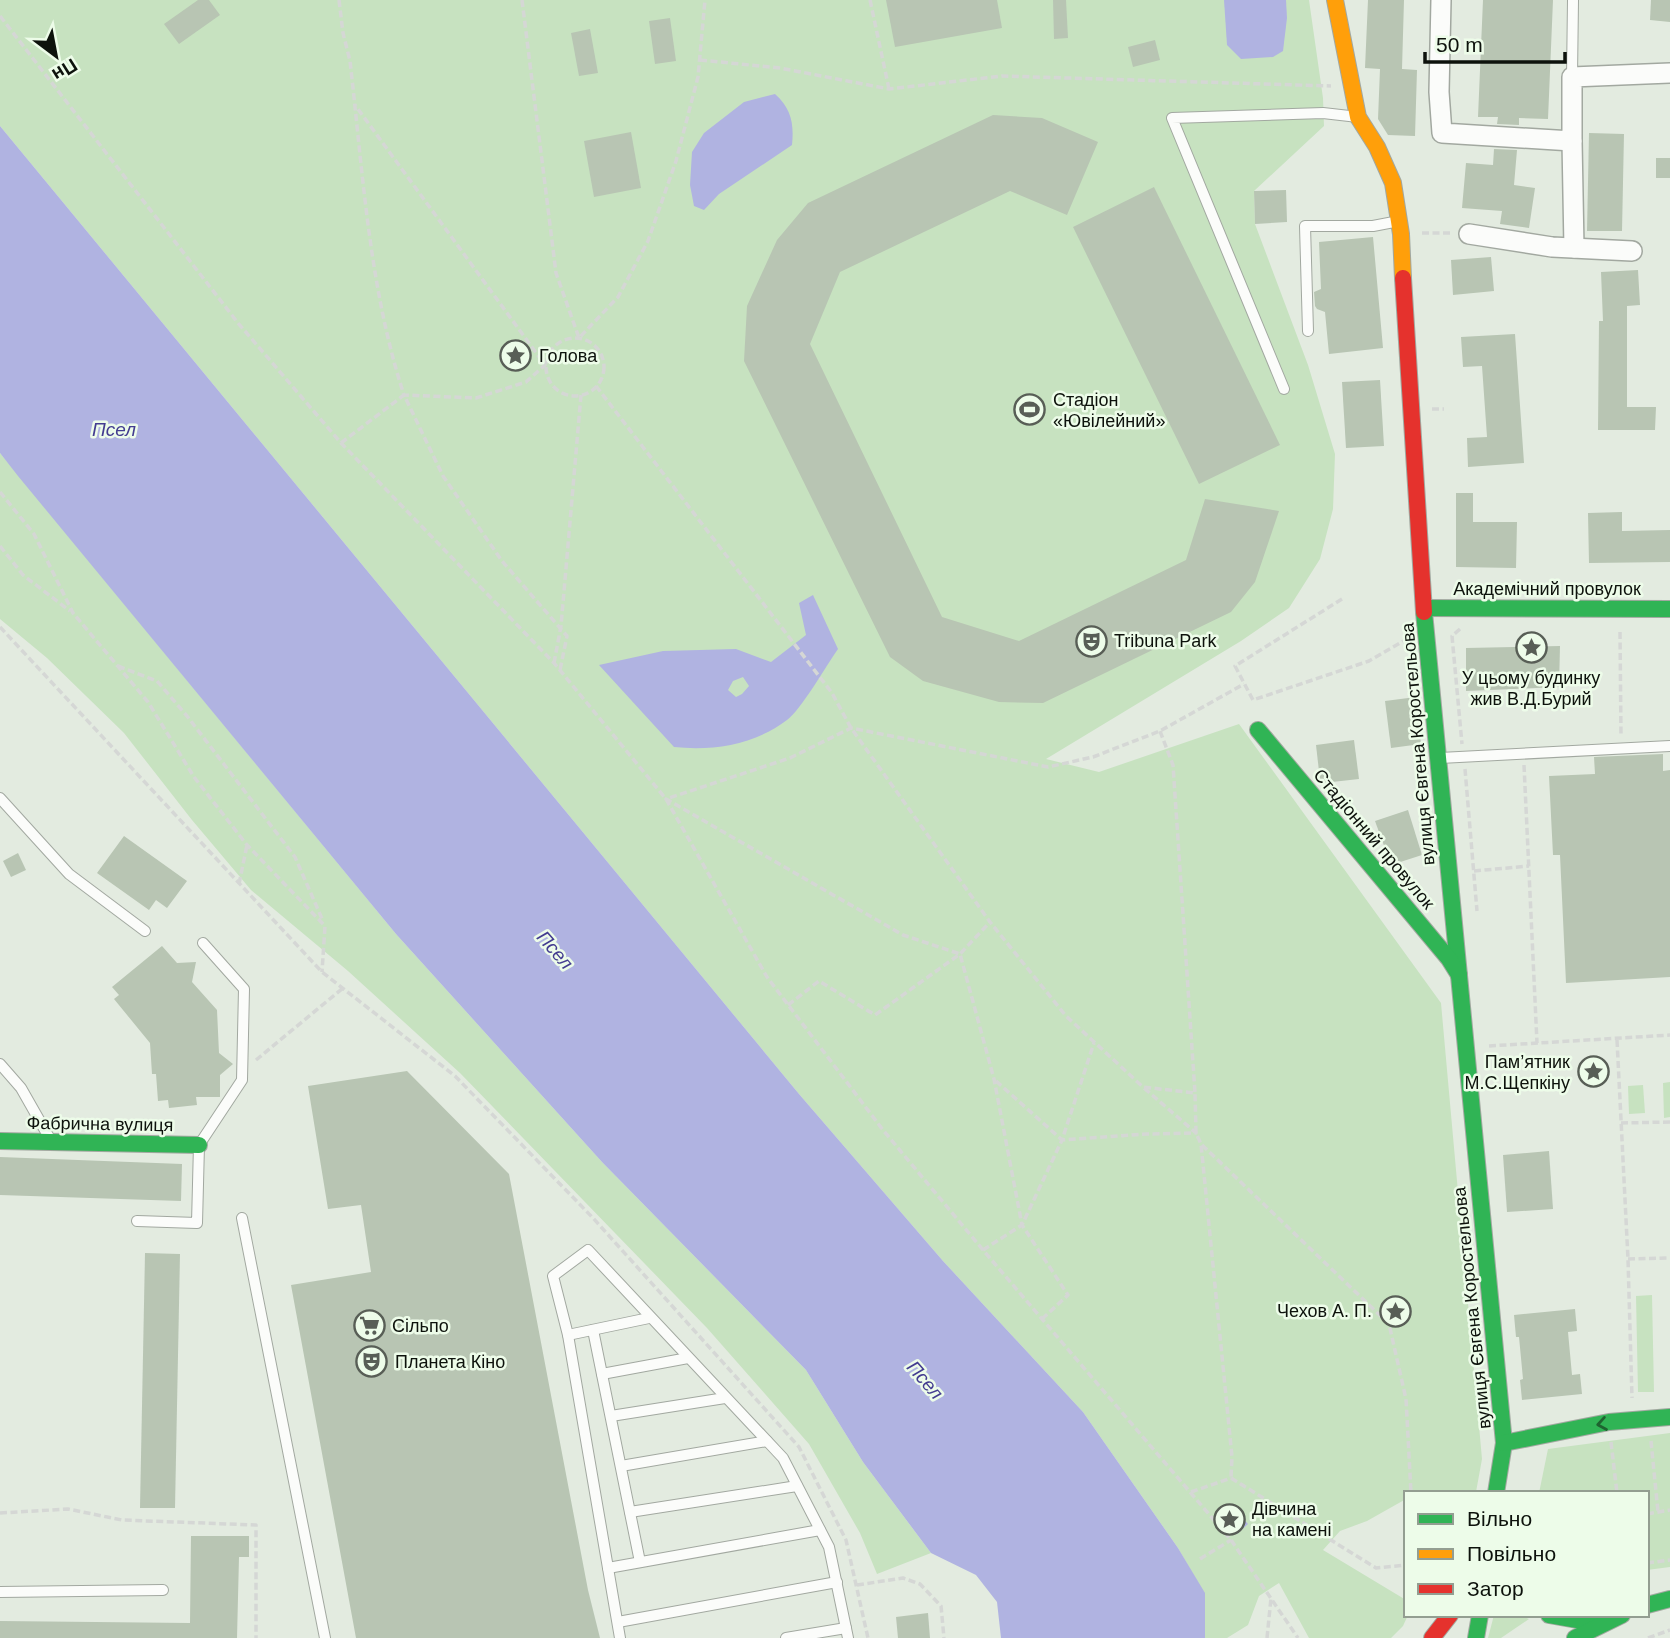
<svg xmlns="http://www.w3.org/2000/svg" width="1670" height="1638" font-family="Arial,sans-serif">
	<style>
		.green { fill: #c7e2c0 }
		.water { fill: #b0b3e1; fill-rule: evenodd }
		.building { fill: #b8c5b3 }
		.lines { fill: none; stroke-linecap: round; stroke-linejoin: round }
		.lane-casing { stroke: #a2a8a0; stroke-width: 12 }
		.street-casing { stroke: #a2a8a0; stroke-width: 22 }
		.fast-casing { stroke: #a2a8a0; stroke-width: 18 }
		.slow-casing { stroke: #a2a8a0; stroke-width: 18 }
		.jam-casing { stroke: #a2a8a0; stroke-width: 18 }
		.path { stroke: #d5d7d5; stroke-width: 3.5; stroke-dasharray: 7 3.5; stroke-linecap: butt }
		.lane { stroke: #fbfcfa; stroke-width: 10 }
		.street { stroke: #fbfcfa; stroke-width: 19 }
		.fast { stroke: #30b455; stroke-width: 16 }
		.slow { stroke: #ff9f0a; stroke-width: 16 }
		.jam { stroke: #e5322d; stroke-width: 16 }
		.oneway { stroke: #1e6330 }
		.labels { text-anchor: middle; dominant-baseline: central; stroke-width: 5; stroke-linejoin: round; paint-order: stroke }
		.poi-label { font-size: 18px; fill: #0d120c; stroke: #edfce9; text-anchor: start }
		.street-label { font-size: 18px; fill: #0d120c; stroke: #edfce9 }
		.water-label { font-size: 19px; font-style: italic; fill: #433c90; stroke: #edfce9 }
	</style>
	<rect width="100%" height="100%" fill="#e3ebe0"/>
	<g class="green">
		<path d="M0 0H1309L1323 98 1324 126 1254 191 1255 224 1308 365 1335 454 1333 509 1320 559 1289 608 1241 641 1046 759 1099 772 1239 724 1441 1003 1482 1459 1476 1492 1406 1493V1499L1367 1521 1340 1531 1323 1550 1406 1600V1615H1408L1403 1626 1391 1638H1309L1279 1583 1259 1596 1248 1625 1227 1638H1205L1204 1593 1178 1548 1083 1412 943 1261 799 1094 0 126Z"/>
		<path d="M0 453 396 934 602 1162 806 1370 863 1462 931 1553 877 1574 860 1533 809 1444 707 1328 460 1073 348 971 251 890 192 820 124 733 47 658 0 619Z"/>
		<path d="M1670 1082V1117L1664 1118 1663 1083Z"/>
		<path d="M1643 1085 1645 1113 1629 1114 1628 1086Z"/>
		<path d="M1652 1295 1654 1392H1638L1636 1296Z"/>
		<path d="M1670 1433V1567L1647 1570V1493H1539L1548 1449Z"/>
		<path d="M1494 1615H1519L1529 1619 1501 1638H1488Z"/>
	</g>
	<g class="water">
		<path d="M1224 0H1286L1287 18 1283 51 1273 57 1241 59 1227 45Z"/>
		<path d="M775 94C792 109 794 125 792 145L719 194 704 210 694 206 690 185 692 152 704 133 744 102Z"/>
		<path d="M0 126 799 1094 943 1261 1083 1412 1178 1548 1205 1593V1638H1001L997 1602 976 1575 931 1553 863 1462 806 1370 602 1162 396 934 18 476 0 453Z"/>
		<path d="M813 595 838 649C826 666 801 710 787 720 754 745 713 751 674 747L599 665 663 651 736 649 771 662 806 635 799 603ZM743 677 749 686 742 694 736 697 728 690 733 681Z"/>
		<path d="M1234 1508 1248 1524 1237 1534 1223 1518Z"/>
	</g>
	<g class="building">
		<path d="M198 0H209L220 15 179 44 164 24Z"/>
		<path d="M886 0H997L1002 28 895 47Z"/>
		<path d="M1053 0H1066L1068 38 1054 39Z"/>
		<path d="M1368 0H1404L1402 69 1417 70 1415 136 1388 135 1378 119 1380 69 1365 68Z"/>
		<path d="M1483 0H1553L1548 119 1519 118V125L1497 124 1498 117H1478Z"/>
		<path d="M1651 0H1670V22L1650 20Z"/>
		<path d="M670 18 676 61 655 64 649 21Z"/>
		<path d="M590 29 598 73 579 76 571 33Z"/>
		<path d="M1155 40 1160 60 1133 67 1128 47Z"/>
		<path d="M993 115 1042 118 1098 142 1067 215 1010 191 840 272 810 344 942 617 1019 641 1186 560 1205 499 1279 511 1255 582 1231 612 1043 703 999 702 923 681 890 657 744 361 747 306 777 240 808 203Z"/>
		<path d="M631 132 641 188 594 197 584 141Z"/>
		<path d="M1589 133 1624 134 1622 231H1587Z"/>
		<path d="M1494 149 1517 150 1514 185 1535 188 1529 228 1500 224 1502 211 1462 208 1466 163 1493 165Z"/>
		<rect x="1656" y="158" width="14" height="20"/>
		<path d="M1154 187 1280 445 1199 484 1073 227Z"/>
		<path d="M1286 190 1287 222 1255 224 1254 191Z"/>
		<path d="M1373 237 1383 348 1329 354 1325 312 1317 309 1315 306 1314 292 1321 289 1319 242Z"/>
		<path d="M1491 257 1494 291 1453 295 1451 260Z"/>
		<path d="M1638 270 1640 305 1627 306V407H1656L1655 430H1598L1599 321H1603L1601 272Z"/>
		<path d="M1515 334 1524 463 1468 467 1467 438 1487 437 1482 366 1463 367 1461 337Z"/>
		<path d="M1380 380 1384 446 1346 448 1342 382Z"/>
		<path d="M1456 493H1473V522H1517L1516 568 1456 567Z"/>
		<path d="M1622 512V531L1670 530V562L1589 563 1588 513Z"/>
		<path d="M1560 646 1559 687 1466 691V648Z"/>
		<path d="M1416 697 1421 744 1391 748 1385 701Z"/>
		<path d="M1354 740 1359 779 1323 783 1320 780 1316 745Z"/>
		<path d="M1663 754V771L1670 770V977L1566 983 1560 855H1553L1549 776 1595 774 1594 757Z"/>
		<path d="M1408 810 1422 855 1391 865 1375 821Z"/>
		<path d="M124 836 187 881 167 908 156 900 149 910 97 873Z"/>
		<path d="M18 853 26 870 11 877 3 861Z"/>
		<path d="M162 946 177 963 196 962 192 982 217 1010 219 1053 233 1064 220 1075V1097H196L197 1105 169 1108 168 1100 158 1101 156 1074H152L150 1043 114 999 119 995 112 987Z"/>
		<path d="M407 1071 509 1174 588 1590 600 1638H356L291 1285 371 1272 361 1205 328 1209 308 1086Z"/>
		<path d="M1549 1151 1553 1209 1507 1212 1503 1155Z"/>
		<path d="M0 1157 182 1164 181 1201 0 1195Z"/>
		<path d="M145 1253 180 1254 175 1508H140Z"/>
		<path d="M1575 1309 1577 1331 1568 1332 1572 1375 1580 1374 1582 1394 1522 1400 1520 1380 1523 1379 1519 1337H1516L1514 1315Z"/>
		<path d="M191 1536H249V1557H239L237 1638H0V1621L190 1623Z"/>
		<path d="M928 1613 930 1638H898L896 1617Z"/>
	</g>
	<g class="lines">
		<defs>
			<g id="lane">
				<path d="M1572 77 1573 0"/>
				<path d="M1308 331 1305 226H1373L1399 221"/>
				<path d="M1284 389 1172 118 1323 113 1358 117"/>
				<path d="M1440 758 1670 746"/>
				<path d="M0 798 69 874 145 931"/>
				<path d="M0 1064 21 1088 50 1139"/>
				<path d="M242 1218 325 1638"/>
				<path d="M137 1221 197 1223 199 1145 242 1080 244 989 203 943"/>
				<path d="M593 1330 640 1562"/>
				<path d="M568 1335 649 1318"/>
				<path d="M602 1374 688 1358"/>
				<path d="M611 1416 725 1398"/>
				<path d="M621 1466 767 1441"/>
				<path d="M630 1512 797 1486"/>
				<path d="M608 1568 820 1530"/>
				<path d="M0 1592 163 1590"/>
				<path d="M618 1622 837 1582"/>
				<path d="M620 1638 568 1335 553 1276 588 1250 783 1458 829 1547 848 1638"/>
				<path d="M786 1638 846 1628"/>
			</g>
			<g id="street">
				<path d="M1441 0 1439 92 1442 133 1572 141V77L1670 73"/>
				<path d="M1572 141 1574 248"/>
				<path d="M1469 234 1552 247 1632 251"/>
			</g>
			<g id="fast">
				<path d="M1424 608 1670 609"/>
				<path d="M1424 612 1504 1443 1496 1493"/>
				<path d="M1258 730 1449 959 1459 975"/>
				<path d="M0 1141 199 1145"/>
				<path d="M1504 1443 1609 1422 1670 1417"/>
				<path d="M1647 1605 1670 1599"/>
				<path d="M1549 1615 1600 1624"/>
				<path d="M1476 1638 1480 1615"/>
				<path d="M1575 1638 1622 1615"/>
			</g>
			<path id="slow" d="M1335 0 1358 117 1377 147 1393 183 1401 234 1403 278"/>
			<g id="jam">
				<path d="M1403 278 1424 612"/>
				<path d="M1432 1638 1450 1615"/>
			</g>
		</defs>
		<use href="#lane" class="lane-casing"/>
		<use href="#street" class="street-casing"/>
		<use href="#fast" class="fast-casing"/>
		<use href="#slow" class="slow-casing"/>
		<use href="#jam" class="jam-casing"/>
		<g class="path">
			<path d="M339 0 343 33 350 61C363 173 369 288 404 395L476 398 526 382 545 365 355 105"/>
			<path d="M522 0 556 273 579 338 618 297 648 241 676 161 698 77 705 0"/>
			<path d="M870 0 889 89"/>
			<path d="M0 16 238 323 341 443 554 663 666 799 767 977 883 1130 983 1250 1231 1540 1298 1638"/>
			<path d="M700 60 780 68 889 89 1002 76 1331 86"/>
			<path d="M1422 233H1453"/>
			<circle cx="575" cy="367" r="29"/>
			<path d="M596 386 832 693 851 728 990 922 1066 1016 1143 1087 1195 1093 1196 1133 1201 1144 1232 1457 1231 1478"/>
			<path d="M1432 409H1444"/>
			<path d="M341 443 404 395 443 476 502 561 567 636 560 670"/>
			<path d="M0 492 34 534 73 613 148 702 194 777 247 845 325 926 322 972"/>
			<path d="M0 546 23 575 70 611"/>
			<path d="M1342 599 1235 666 1253 700 1369 661 1405 640"/>
			<path d="M0 627 322 972 455 1076 593 1218 799 1447 846 1540 868 1638"/>
			<path d="M1460 629 1452 636 1462 744"/>
			<path d="M1620 632 1621 736"/>
			<path d="M554 663 561 626 581 395"/>
			<path d="M118 666 157 681 187 716 295 857 323 921"/>
			<path d="M1160 731 1173 765 1195 1093"/>
			<path d="M1524 765 1537 1043"/>
			<path d="M1465 769 1477 911"/>
			<path d="M1474 871 1529 866"/>
			<path d="M239 884 247 845"/>
			<path d="M788 1005 819 981 875 1015 960 954 990 922"/>
			<path d="M1617 1040 1628 1259 1632 1398"/>
			<path d="M1489 1046 1670 1035"/>
			<path d="M256 1060 343 988"/>
			<path d="M996 1081 1062 1140 1094 1043"/>
			<path d="M1621 1123 1670 1122"/>
			<path d="M1202 1145 1389 1324 1406 1399 1411 1493"/>
			<path d="M983 1250 1022 1225 1062 1140 1147 1134 1196 1133 1144 1088"/>
			<path d="M1628 1259 1670 1258"/>
			<path d="M1042 1319 1068 1295 1022 1225 994 1079 960 954 903 935 666 799 790 758 851 728 1048 767 1093 757 1160 731 1244 684"/>
			<path d="M1651 1441 1658 1512"/>
			<path d="M1611 1442 1617 1493"/>
			<path d="M1231 1478 1376 1568 1406 1565"/>
			<path d="M1191 1492 1231 1478"/>
			<path d="M0 1513 68 1509 122 1520 256 1525V1638"/>
			<path d="M1647 1514 1670 1510"/>
			<path d="M1200 1559 1231 1540"/>
			<path d="M1647 1563 1670 1560"/>
			<path d="M857 1585 903 1578 920 1584 941 1606 944 1638"/>
			<path d="M1267 1638 1271 1598"/>
			<path d="M1648 1638 1670 1630"/>
		</g>
		<use href="#lane" class="lane"/>
		<use href="#street" class="street"/>
		<use href="#fast" class="fast"/>
		<use href="#slow" class="slow"/>
		<use href="#jam" class="jam"/>
	</g>
	<defs><path id="oneway-chevron" d="M-2-3.5L2.5 0L-2 3.5" fill="none" stroke-width="1.6" stroke-linecap="round" stroke-linejoin="round" transform="scale(1.75)"/></defs>
	<use class="oneway" href="#oneway-chevron" transform="translate(1602 1424) rotate(170)"/>
	<defs>
		<symbol id="sight-ring" viewBox="-11 -11 22 22"><circle r="9.5" fill="#edfce9" stroke="#585e56" stroke-width="1.5"/><path d="M0-6L1.8-2.2L6-1.7L2.9 1.2L3.7 5.4L0 3.3L-3.7 5.4L-2.9 1.2L-6-1.7L-1.8-2.2Z" fill="#585e56"/></symbol>
		<symbol id="stadium-ring" viewBox="-11 -11 22 22"><circle r="9.5" fill="#edfce9" stroke="#585e56" stroke-width="1.5"/><path d="M0-5a6.5 5 0 1 0 0 10a6.5 5 0 1 0 0-10ZM-3.5-1.8h7v3.6h-7Z" fill="#585e56"/></symbol>
		<symbol id="theatre-ring" viewBox="-11 -11 22 22"><circle r="9.5" fill="#edfce9" stroke="#585e56" stroke-width="1.5"/><path d="M-5-5.5Q0-4 5-5.5V0Q5 5 0 6Q-5 5-5 0ZM-3.3-2.5H-1v1.5H-3.3ZM1-2.5H3.3v1.5H1ZM-2.8 1Q0 5.5 2.8 1Z" fill="#585e56"/></symbol>
		<symbol id="supermarket-ring" viewBox="-11 -11 22 22"><circle r="9.5" fill="#edfce9" stroke="#585e56" stroke-width="1.5"/><path d="M-6-5.5h2.5l.6 2H6L4.5 2H-2.5L-4.4-4H-6ZM-1.5 3.2a1.3 1.3 0 1 0 .1 0ZM3 3.2a1.3 1.3 0 1 0 .1 0Z" fill="#585e56"/></symbol>
	</defs>
	<g fill-rule="evenodd">
		<use href="#sight-ring" x="498" y="338" width="35" height="35"/>
		<use href="#stadium-ring" x="1012" y="392" width="35" height="35"/>
		<use href="#theatre-ring" x="1074" y="624" width="35" height="35"/>
		<use href="#sight-ring" x="1514" y="630" width="35" height="35"/>
		<use href="#sight-ring" x="1576" y="1054" width="35" height="35"/>
		<use href="#sight-ring" x="1378" y="1294" width="35" height="35"/>
		<use href="#supermarket-ring" x="352" y="1308" width="35" height="35"/>
		<use href="#theatre-ring" x="354" y="1344" width="35" height="35"/>
		<use href="#sight-ring" x="1212" y="1502" width="35" height="35"/>
	</g>
	<g class="labels">
		<g class="poi-label">
			<text x="539" y="356">Голова</text>
			<text x="1053" y="400">Стадіон<tspan x="1053" dy="21">«Ювілейний»</tspan></text>
			<text x="1114" y="641">Tribuna Park</text>
			<text x="1531" y="678" text-anchor="middle">У цьому будинку<tspan x="1531" dy="21">жив В.Д.Бурий</tspan></text>
			<text x="1570" y="1062" text-anchor="end">Пам’ятник<tspan x="1570" dy="21">М.С.Щепкіну</tspan></text>
			<text x="1372" y="1311" text-anchor="end">Чехов А. П.</text>
			<text x="392" y="1326">Сільпо</text>
			<text x="395" y="1362">Планета Кіно</text>
			<text x="1252" y="1509">Дівчина<tspan x="1252" dy="21">на камені</tspan></text>
		</g>
		<g class="street-label">
			<text x="1547" y="589">Академічний провулок</text>
			<text transform="translate(1418 744) rotate(-95)">вулиця Євгена Коростельова</text>
			<text transform="translate(1374 839) rotate(50)">Стадіонний провулок</text>
			<text transform="translate(100 1124) rotate(1)">Фабрична вулиця</text>
			<text transform="translate(1472 1308) rotate(-96)">вулиця Євгена Коростельова</text>
		</g>
		<g class="water-label">
			<text x="114" y="429">Псел</text>
			<text transform="translate(555 950) rotate(49)">Псел</text>
			<text transform="translate(925 1380) rotate(49)">Псел</text>
		</g>
	</g>
	<rect x="1404" y="1491" width="245" height="126" fill="#edfce9" stroke="#939e91" stroke-width="2"/>
	<rect x="1418" y="1514" width="35" height="10" fill="#30b455" stroke="#939e91" stroke-width="2"/>
	<text x="1467" y="1526" font-size="21" fill="#0d120c">Вільно</text>
	<rect x="1418" y="1549" width="35" height="10" fill="#ff9f0a" stroke="#939e91" stroke-width="2"/>
	<text x="1467" y="1561" font-size="21" fill="#0d120c">Повільно</text>
	<rect x="1418" y="1584" width="35" height="10" fill="#e5322d" stroke="#939e91" stroke-width="2"/>
	<text x="1467" y="1596" font-size="21" fill="#0d120c">Затор</text>
	<g transform="translate(56 56) rotate(148)" stroke="#edfce9" stroke-width="5" paint-order="stroke">
	<path d="M0-5L12 26L0 18L-12 26Z" fill="#0d120c"/>
	<text y="-10" font-size="19" font-weight="bold" text-anchor="middle" fill="#0d120c">Пн</text>
	</g>
	<path d="M1425 52v10h140v-10" fill="none" stroke="#0d120c" stroke-width="3.5"/>
	<text x="1436" y="52" font-size="21" fill="#0d120c" stroke="#edfce9" stroke-width="5" paint-order="stroke">50 m</text>
</svg>
